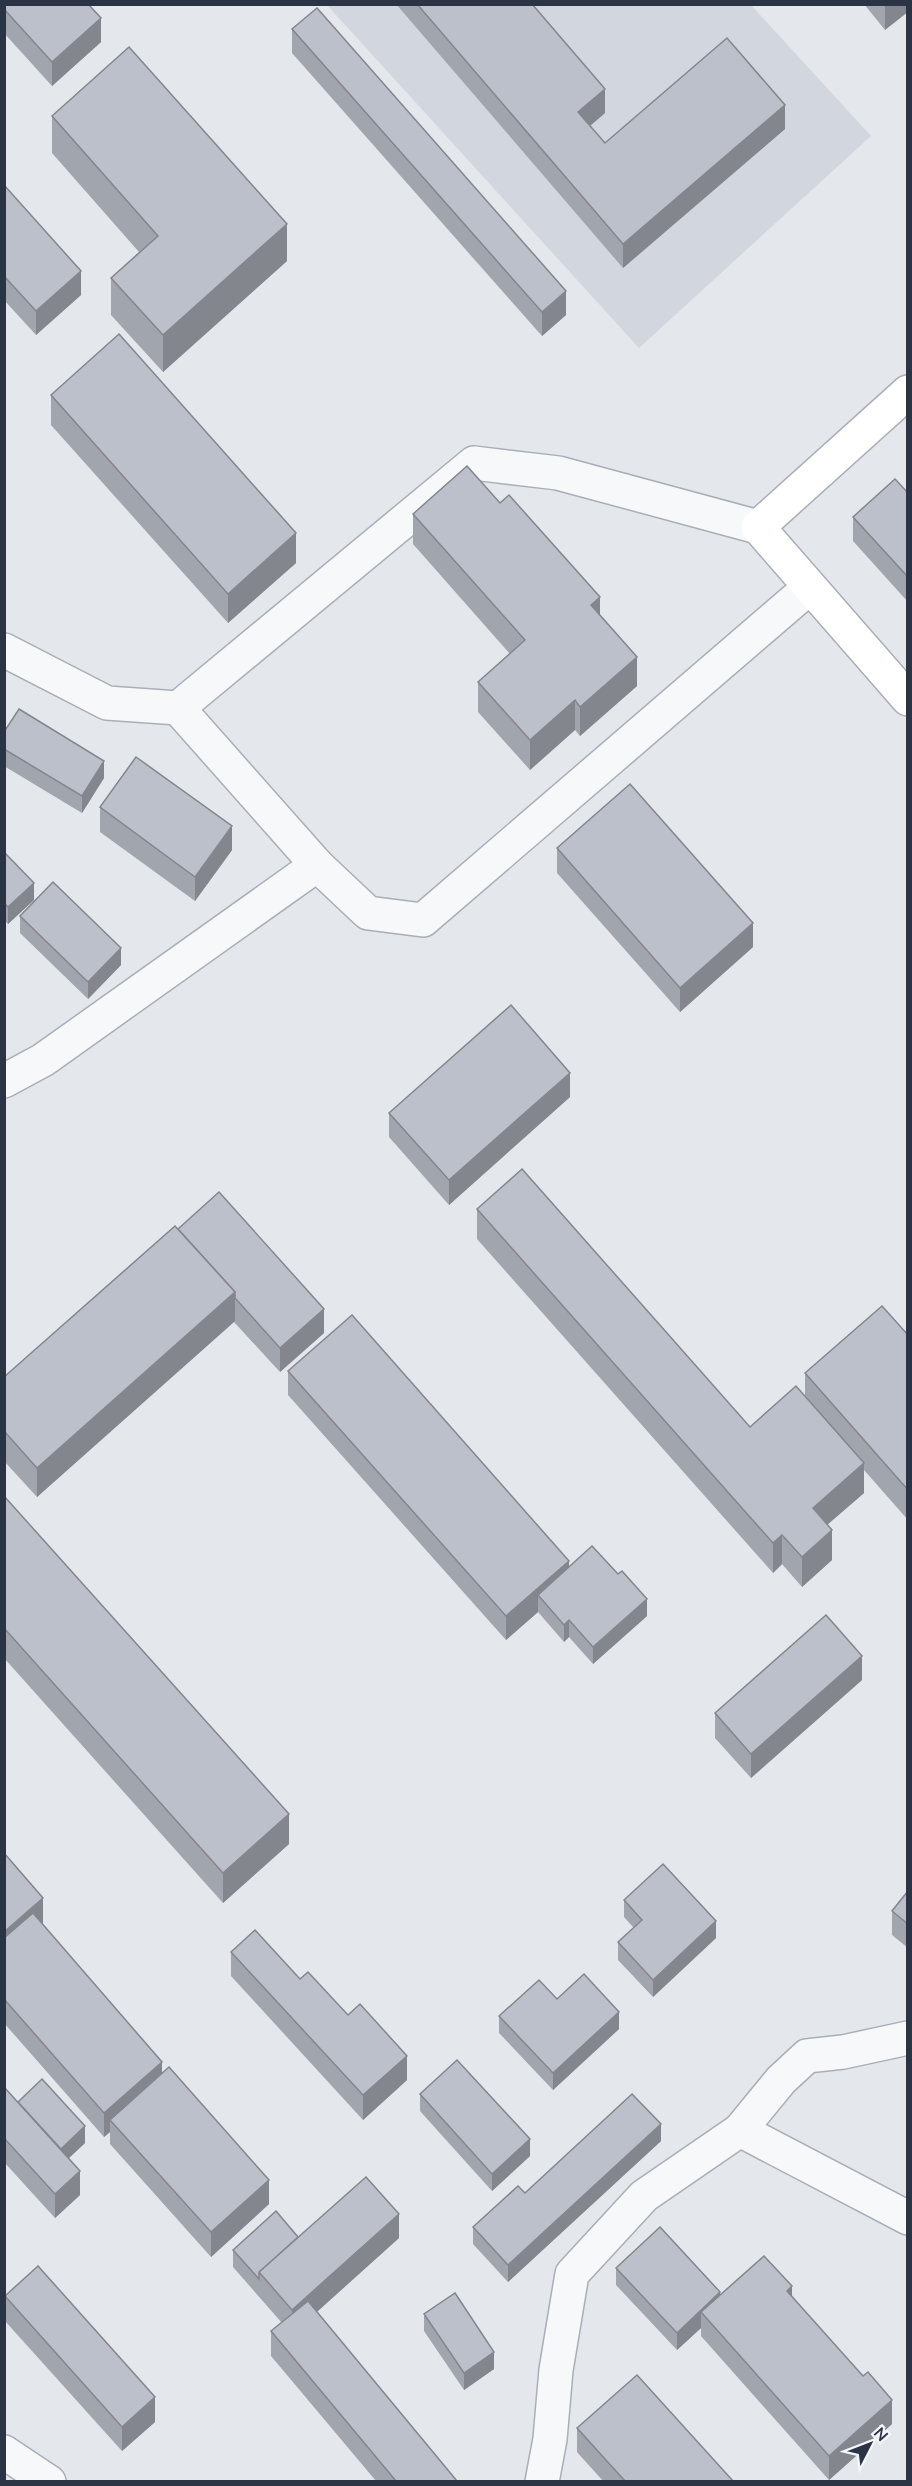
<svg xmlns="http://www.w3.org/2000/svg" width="912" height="2486" font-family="Mulish,sans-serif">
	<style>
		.built { fill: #d2d6de }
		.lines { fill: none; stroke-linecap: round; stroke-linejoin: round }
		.minor-casing { stroke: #a9aeb7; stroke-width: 36 }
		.secondary-casing { stroke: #a9aeb7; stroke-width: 36 }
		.minor { stroke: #f7f8fa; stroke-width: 33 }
		.secondary { stroke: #fff; stroke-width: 33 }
		.wall { fill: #a1a5ae }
		.shaded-wall { fill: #83868d }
		.building { fill: #bbc0ca; stroke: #83868d; stroke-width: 1.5 }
	</style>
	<rect width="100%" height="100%" fill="#e4e7ec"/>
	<path class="built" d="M327 5H751L871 136 639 348Z"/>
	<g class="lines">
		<defs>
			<g id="minor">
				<path d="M4 650 107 703 178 708 474 463 558 473 758 527"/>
				<path d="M178 708 317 865 368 913 423 920 810 587"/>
				<path d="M4 1081 43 1060 317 865"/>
				<path d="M740 2130 781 2080 807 2056 843 2052 908 2038"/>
				<path d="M4 2452 49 2482"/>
				<path d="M542 2482 550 2439 556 2370 572 2274 644 2196 740 2130 908 2218"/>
			</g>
			<path id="secondary" d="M908 392 758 527 908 699"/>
		</defs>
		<use href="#minor" class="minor-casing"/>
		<use href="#secondary" class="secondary-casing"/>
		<use href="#minor" class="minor"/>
		<use href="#secondary" class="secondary"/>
	</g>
	<g class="wall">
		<path d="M4 4 101 42 52 86 4 33Z"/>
		<path d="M396 4H532L605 113 590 126 605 143 785 129 623 268Z"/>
		<path d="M864 4H908L885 30Z"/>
		<path d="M292 29 566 315 542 336 292 53Z"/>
		<path d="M52 116 287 261 163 372 111 315V278L139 252 52 153Z"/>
		<path d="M4 185 81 295 36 335 4 300Z"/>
		<path d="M51 395 296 563 228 623 51 425Z"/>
		<path d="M908 493V602L853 541V517Z"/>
		<path d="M500 503 600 615 637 686 580 736 575 730 530 770 478 712V682L510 654 413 544V514Z"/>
		<path d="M4 732 104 778 82 813 4 766Z"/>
		<path d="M100 807 232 850 195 901 100 832Z"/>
		<path d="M557 848 753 947 680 1012 557 873Z"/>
		<path d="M4 852 34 900 8 924 4 920Z"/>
		<path d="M20 916 121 965 88 999 20 933Z"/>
		<path d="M570 1097 449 1205 389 1137V1113Z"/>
		<path d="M477 1209 750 1427 805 1396V1373L908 1335V1520L864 1470V1493L827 1525 832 1560 802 1587 782 1564 773 1573 477 1239Z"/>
		<path d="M178 1229 324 1333 280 1372 234 1322 37 1497 4 1461V1377Z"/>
		<path d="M288 1371 569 1567 647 1616 593 1664 569 1637 564 1642 538 1612 506 1640 288 1395Z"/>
		<path d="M4 1496 289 1844 223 1903 4 1658Z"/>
		<path d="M862 1680 751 1778 715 1738V1713Z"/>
		<path d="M4 1853 43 1925 162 2073 269 2204 211 2257 110 2144V2132L104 2137 4 2023Z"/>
		<path d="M908 1891V1948L892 1935V1911Z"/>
		<path d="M624 1900 716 1938 653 1997 618 1960V1942L634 1928 624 1917Z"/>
		<path d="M231 1952 300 1979 348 2015 407 2080 363 2120 231 1976Z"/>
		<path d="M557 1999 619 2029 553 2090 499 2033V2016Z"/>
		<path d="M4 2087 18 2102 85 2143 69 2158 80 2195 55 2218 4 2162Z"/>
		<path d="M420 2094 530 2156 492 2191 420 2111Z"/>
		<path d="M661 2141 508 2282 473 2244V2227L525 2193Z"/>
		<path d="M298 2237 399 2238 317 2312 457 2481H376L271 2356V2331L282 2323 233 2267V2250Z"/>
		<path d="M616 2268 720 2295 792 2297 892 2424 829 2480 701 2336V2328L677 2350 616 2285Z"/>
		<path d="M5 2296 155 2422 122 2451 5 2321Z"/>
		<path d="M424 2314 494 2369 464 2390 424 2331Z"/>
		<path d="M577 2428 733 2481H603L577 2452Z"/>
	</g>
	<g class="shaded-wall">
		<path d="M888 4H908V12L885 30V6Z"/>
		<path d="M101 18V42L52 86V62Z"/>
		<path d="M605 89V113L578 136V112Z"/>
		<path d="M785 105V129L623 268V244Z"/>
		<path d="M287 224V261L163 372V335Z"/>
		<path d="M81 271V295L36 335V311Z"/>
		<path d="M566 291V315L542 336V312Z"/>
		<path d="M296 533V563L228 623V594Z"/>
		<path d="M600 597V627L591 605Z"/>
		<path d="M637 657V686L580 736V707Z"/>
		<path d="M575 700V730L530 770V740Z"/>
		<path d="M104 761V778L82 813V796Z"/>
		<path d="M232 826V850L195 901V877Z"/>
		<path d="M34 883V900L8 924V907Z"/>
		<path d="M753 923V947L680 1012V988Z"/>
		<path d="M121 948V965L88 999V982Z"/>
		<path d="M570 1073V1097L449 1205V1180Z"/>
		<path d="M235 1292V1321L37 1497V1468Z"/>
		<path d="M324 1309V1333L280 1372V1348Z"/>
		<path d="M864 1463V1493L813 1537V1508Z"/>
		<path d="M832 1530V1560L802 1587V1557Z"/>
		<path d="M782 1535V1564L773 1573V1543Z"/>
		<path d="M569 1561V1585L538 1595V1612L506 1640V1616Z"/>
		<path d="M647 1599V1616L593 1664V1647Z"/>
		<path d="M569 1620V1637L564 1642V1625Z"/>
		<path d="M862 1656V1680L751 1778V1754Z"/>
		<path d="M289 1814V1844L223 1903V1873Z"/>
		<path d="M43 1898V1928L4 1961V1932Z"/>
		<path d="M716 1921V1938L653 1997V1980Z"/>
		<path d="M619 2012V2029L553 2090V2073Z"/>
		<path d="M407 2056V2080L363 2120V2095Z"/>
		<path d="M162 2062V2086L110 2120V2132L104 2137V2113Z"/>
		<path d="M661 2124V2141L508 2282V2265Z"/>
		<path d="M85 2126V2143L57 2169V2152Z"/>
		<path d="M530 2139V2156L492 2191V2174Z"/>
		<path d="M80 2171V2195L55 2218V2194Z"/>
		<path d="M269 2180V2204L211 2257V2232Z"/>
		<path d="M399 2214V2238L292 2334V2310Z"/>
		<path d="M792 2286V2310L787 2291Z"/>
		<path d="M720 2292V2309L701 2312V2328L677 2350V2333Z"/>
		<path d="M494 2352V2369L464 2390V2373Z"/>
		<path d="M155 2397V2422L122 2451V2427Z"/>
		<path d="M892 2400V2424L829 2480V2456Z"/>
	</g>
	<g class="building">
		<path d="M4 4H88L101 18 52 62 4 9Z"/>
		<path d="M417 4H532L605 89 578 112 605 143 727 38 785 105 623 244Z"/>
		<path d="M317 8 566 291 542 312 292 29Z"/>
		<path d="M129 47 287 224 163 335 111 278 158 236 52 116Z"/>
		<path d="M4 185 81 271 36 311 4 276Z"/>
		<path d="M119 334 296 533 228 594 51 395Z"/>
		<path d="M467 466 500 503 509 495 600 597 591 605 637 657 580 707 575 700 530 740 478 682 525 640 413 514Z"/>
		<path d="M895 479 908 493V577L853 517Z"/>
		<path d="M19 709 104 761 82 796 4 749V732Z"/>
		<path d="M136 757 232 826 195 877 100 807Z"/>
		<path d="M630 784 753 923 680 988 557 848Z"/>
		<path d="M4 852 34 883 8 907 4 903Z"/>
		<path d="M53 882 121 948 88 982 20 916Z"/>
		<path d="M511 1005 570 1073 449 1180 389 1113Z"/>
		<path d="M522 1169 750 1427 796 1386 864 1463 813 1508 832 1530 802 1557 782 1535 773 1543 477 1209Z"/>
		<path d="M219 1192 324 1309 280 1348 235 1298V1292L178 1229Z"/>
		<path d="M175 1226 235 1292 37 1468 4 1431V1377Z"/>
		<path d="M882 1306 908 1335V1490L805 1373Z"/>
		<path d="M352 1315 569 1561 506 1616 288 1371Z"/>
		<path d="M4 1496 289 1814 223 1873 4 1628Z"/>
		<path d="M592 1546 618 1574 622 1571 647 1599 593 1647 569 1620 564 1625 538 1595Z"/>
		<path d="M826 1615 862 1656 751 1754 715 1713Z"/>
		<path d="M4 1853 43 1898 4 1932Z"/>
		<path d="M663 1864 716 1921 653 1980 618 1942 642 1920 624 1900Z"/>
		<path d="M908 1891V1924L892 1911Z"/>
		<path d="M33 1913 162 2062 104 2113 4 1999V1938Z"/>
		<path d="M255 1930 300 1979 308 1972 348 2015 360 2004 407 2056 363 2095 231 1952Z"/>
		<path d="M584 1974 619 2012 553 2073 499 2016 539 1980 557 1999Z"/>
		<path d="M457 2060 530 2139 492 2174 420 2094Z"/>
		<path d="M169 2067 269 2180 211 2232 110 2120Z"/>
		<path d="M42 2079 85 2126 61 2149 18 2102Z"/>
		<path d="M4 2087 80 2171 55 2194 4 2138Z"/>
		<path d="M632 2094 661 2124 508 2265 473 2227 518 2186 525 2193Z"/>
		<path d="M366 2177 399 2214 292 2310 259 2272Z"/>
		<path d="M276 2211 298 2237 259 2272V2279L233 2250Z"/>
		<path d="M660 2227 720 2292 677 2333 616 2268Z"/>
		<path d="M764 2256 792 2286 787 2291 863 2376 868 2372 892 2400 829 2456 701 2312Z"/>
		<path d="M38 2266 155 2397 122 2427 5 2296Z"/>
		<path d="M455 2293 494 2352 464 2373 424 2314Z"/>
		<path d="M308 2301 457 2481H396L271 2331Z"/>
		<path d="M637 2375 733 2481H625L577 2428Z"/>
	</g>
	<rect width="912" height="2486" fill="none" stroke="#2b3445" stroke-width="12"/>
	<g transform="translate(870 2444) rotate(48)" stroke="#f4f6f9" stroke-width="4.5" paint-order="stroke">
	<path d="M0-4.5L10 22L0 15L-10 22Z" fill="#2b3445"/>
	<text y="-9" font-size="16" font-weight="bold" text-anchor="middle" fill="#2b3445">N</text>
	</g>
</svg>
